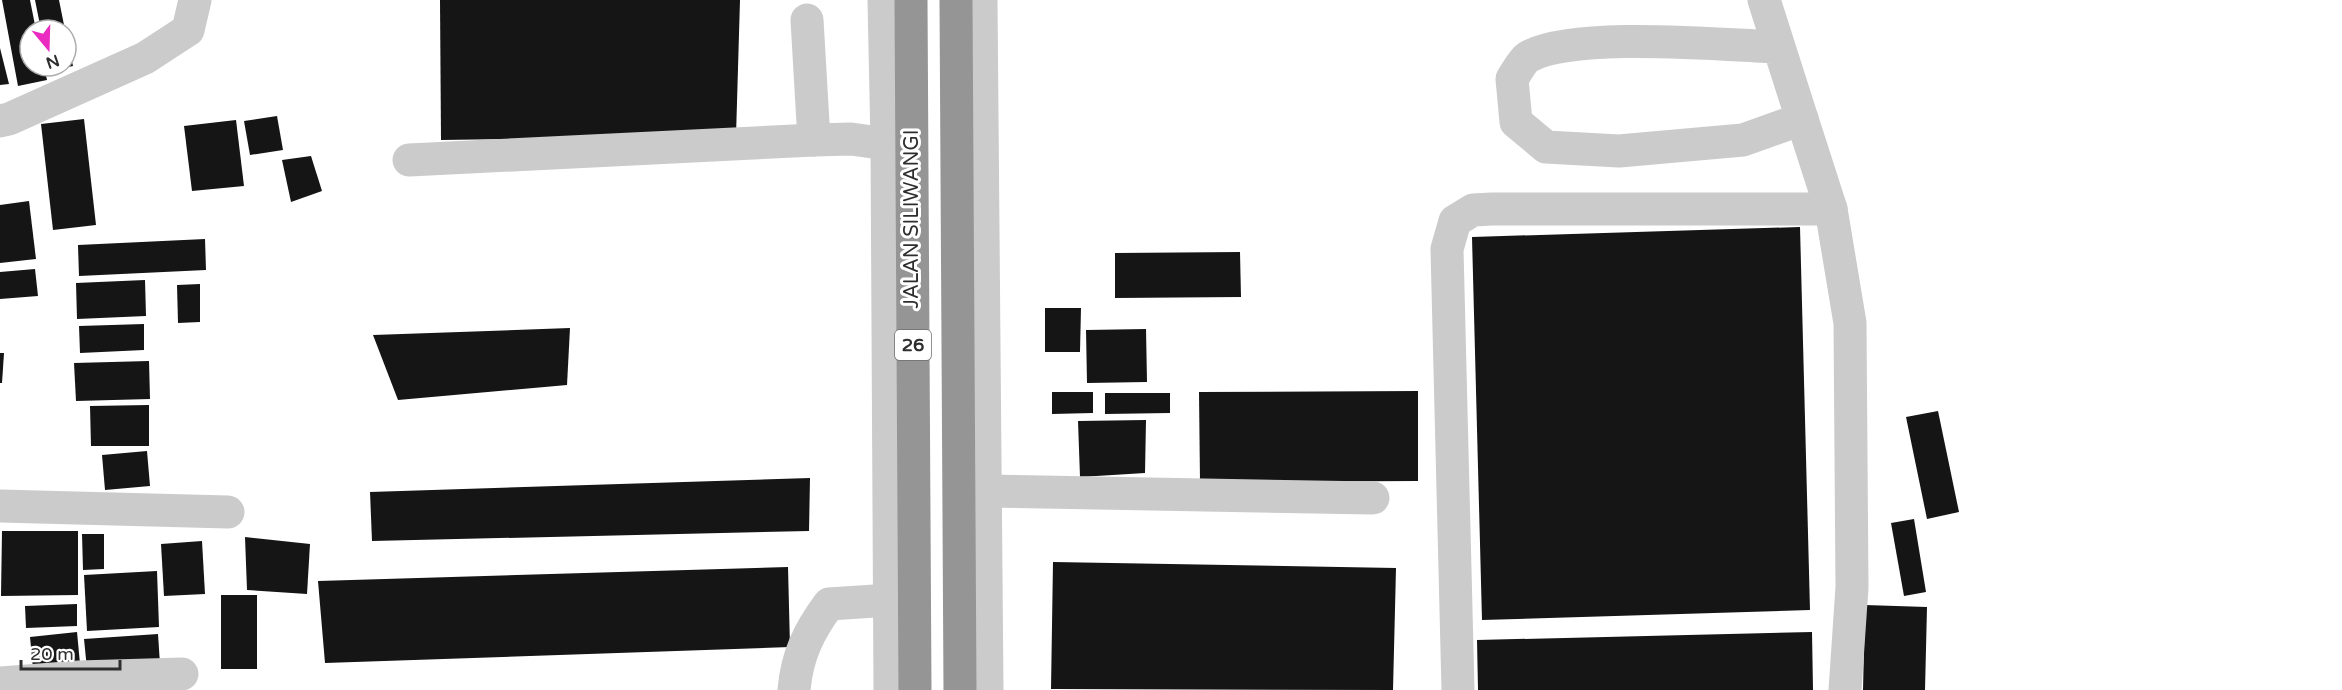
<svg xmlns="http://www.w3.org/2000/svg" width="2342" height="690" font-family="'Varela Round',sans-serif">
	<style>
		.building { fill: #151515 }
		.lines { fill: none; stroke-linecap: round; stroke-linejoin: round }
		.minor { stroke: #cbcbcb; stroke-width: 33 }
		.highway { stroke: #959595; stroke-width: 33 }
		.labels { text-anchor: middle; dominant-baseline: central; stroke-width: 6; stroke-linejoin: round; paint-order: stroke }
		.shield { fill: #fff; stroke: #6d6d6d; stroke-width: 1.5 }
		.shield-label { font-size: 18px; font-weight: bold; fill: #2e2e2e }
		.street-label { font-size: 20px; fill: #2e2e2e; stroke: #fff }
	</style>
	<rect width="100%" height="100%" fill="#fff"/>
	<g class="building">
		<path d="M2 0H30L36 30H30V66H44L47 80 18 86Z"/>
		<path d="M35 0H59L65 30H41Z"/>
		<path d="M440 0H740L736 136 441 140Z"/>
		<path d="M67 40 73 66 50 71 49 66H66Z"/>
		<path d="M0 48 9 84 0 85Z"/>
		<path d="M277 116 283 150 250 155 244 121Z"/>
		<path d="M84 119 96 225 53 230 41 124Z"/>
		<path d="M236 120 244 186 192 191 184 126Z"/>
		<path d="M311 156 322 191 291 202 282 160Z"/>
		<path d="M29 201 36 259 0 263V205Z"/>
		<path d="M1800 227 1810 610 1482 620 1472 237Z"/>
		<path d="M205 239 206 270 79 276 78 245Z"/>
		<path d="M1240 252 1241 297 1115 298V253Z"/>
		<path d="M35 269 38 296 0 299V272Z"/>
		<path d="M145 280 146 316 77 319 76 283Z"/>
		<path d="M200 284V322L178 323 177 285Z"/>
		<path d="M1045 308H1081L1080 352H1045Z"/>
		<path d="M144 324V350L80 353 79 326Z"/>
		<path d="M570 328 567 385 398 400 373 335Z"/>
		<path d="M1146 329 1147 382 1087 383 1086 330Z"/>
		<path d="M0 353H4L2 383H0Z"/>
		<path d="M149 361 150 399 76 401 74 363Z"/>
		<path d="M1418 391V481L1200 482 1199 392Z"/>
		<path d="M1052 392H1093V413L1052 414Z"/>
		<path d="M1105 393H1170V413L1105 414Z"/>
		<path d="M149 405V446H91L90 406Z"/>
		<path d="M1938 411 1959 512 1927 519 1906 417Z"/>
		<path d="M1146 420 1145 473 1080 477 1078 421Z"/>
		<path d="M147 451 150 486 105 490 102 455Z"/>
		<path d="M810 478 809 531 372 541 370 492Z"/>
		<path d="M1914 519 1926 592 1904 596 1891 523Z"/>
		<path d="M2 531H78V595L1 596Z"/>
		<path d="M82 534H104V569L83 570Z"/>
		<path d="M245 537 310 544 307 594 247 590Z"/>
		<path d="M202 541 205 594 164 596 161 544Z"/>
		<path d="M1053 562 1396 568 1393 690 1051 689Z"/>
		<path d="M788 567 790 647 325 663 318 581Z"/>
		<path d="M157 571 159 627 87 631 84 575Z"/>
		<rect x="221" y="595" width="36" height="74"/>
		<path d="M77 604V626L26 628 25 606Z"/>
		<path d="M1865 605 1927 607 1925 690H1863Z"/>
		<path d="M77 632 80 664 33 669 30 637Z"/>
		<path d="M1812 632 1813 690H1478L1477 640Z"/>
		<path d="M158 634 160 664 87 669 84 639Z"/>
	</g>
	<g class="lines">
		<g class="minor">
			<path d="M884 0 887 144 890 690"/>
			<path d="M981 0 987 690"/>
			<path d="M1764 0 1802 119 1743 140 1619 151 1546 147 1516 122 1512 79C1516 73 1522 61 1528 57 1573 31 1723 45 1779 47"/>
			<path d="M807 20 814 140"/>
			<path d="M1802 119 1831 209 1850 323 1852 587 1845 690"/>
			<path d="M0 121 9 119 145 58 188 30 195 0"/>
			<path d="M409 160 814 140 851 139 887 144"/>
			<path d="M986 491 1373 498"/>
			<path d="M0 506 228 512"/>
			<path d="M0 683 79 677 182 674"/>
			<path d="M794 690C797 655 809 631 829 604L890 600"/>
			<path d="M1458 690 1447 249 1455 221 1473 210 1492 209H1831"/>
		</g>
		<g class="highway">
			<path d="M911 0 915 690"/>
			<path d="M956 0 960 690"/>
		</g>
	</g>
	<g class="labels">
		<rect class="shield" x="895" y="330" width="36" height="30" rx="4.5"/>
		<g class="shield-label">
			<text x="913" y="345">26</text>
		</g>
		<g class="street-label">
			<text transform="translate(912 219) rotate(-90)">JALAN SILIWANGI</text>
		</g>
	</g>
	<g transform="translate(48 48) rotate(161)"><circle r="28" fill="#ffffff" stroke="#ababab" stroke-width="1.5"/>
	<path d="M0-4.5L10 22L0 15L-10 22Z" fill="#ea2ac1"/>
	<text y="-9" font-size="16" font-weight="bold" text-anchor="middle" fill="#2e2e2e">N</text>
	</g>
	<path d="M21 660v9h99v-9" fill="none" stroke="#2e2e2e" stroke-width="3"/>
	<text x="30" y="660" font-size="18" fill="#2e2e2e" stroke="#ffffff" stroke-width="4.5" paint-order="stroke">20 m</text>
</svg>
